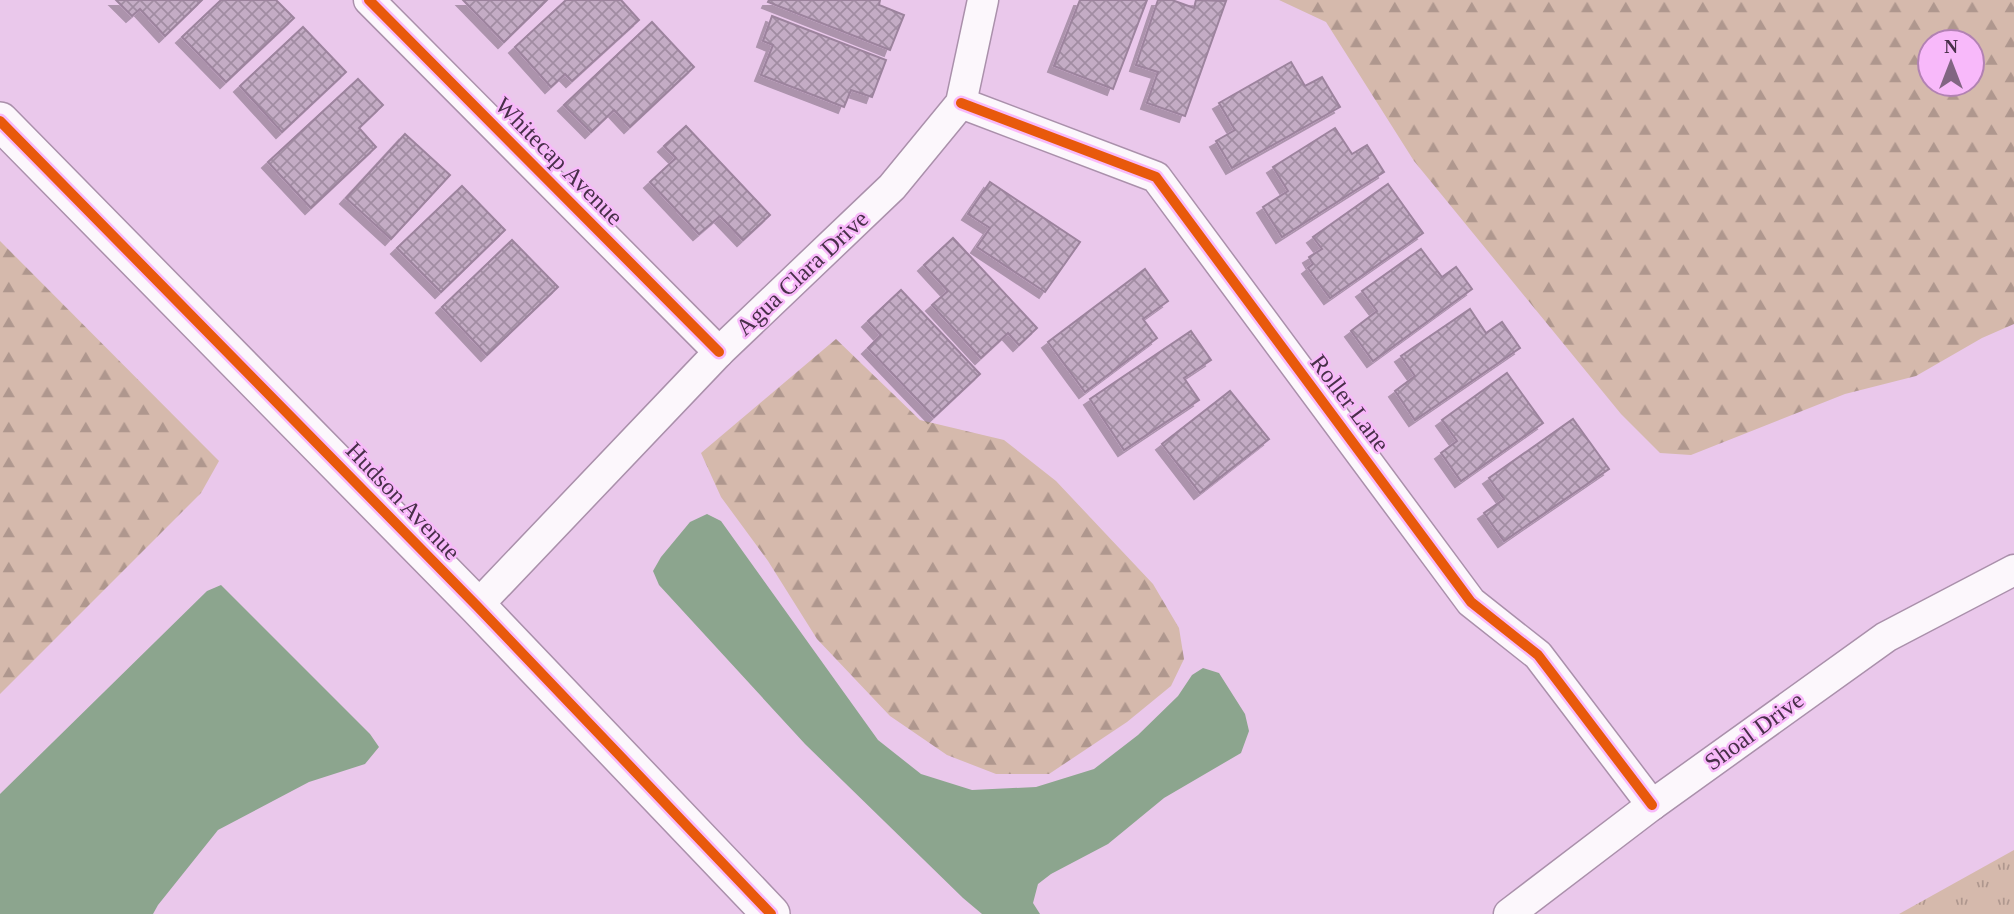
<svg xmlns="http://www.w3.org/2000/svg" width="2014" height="914" font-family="'Times New Roman',serif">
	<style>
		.grass { fill: url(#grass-tufts) }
		.forest { fill: url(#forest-firs); fill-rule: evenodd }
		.water { fill: #8ca58e }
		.building { fill: url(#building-cross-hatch); stroke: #9c839d; stroke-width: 2; filter: url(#shadow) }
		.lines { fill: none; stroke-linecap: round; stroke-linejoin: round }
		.minor-casing { stroke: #aa90ab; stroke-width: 33 }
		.tertiary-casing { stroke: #aa90ab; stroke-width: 40 }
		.minor { stroke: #fcf7fc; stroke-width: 30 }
		.tertiary { stroke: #fcf7fc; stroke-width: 37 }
		.cycleway-casing { stroke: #f8b9fa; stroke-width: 15 }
		.cycleway { stroke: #e8590c; stroke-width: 10 }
		.labels { text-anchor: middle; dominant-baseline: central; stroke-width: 5; stroke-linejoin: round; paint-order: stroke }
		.street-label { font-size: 24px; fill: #482f49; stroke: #f8b9fa }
	</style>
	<defs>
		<pattern id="grass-tufts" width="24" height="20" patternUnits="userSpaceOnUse" patternTransform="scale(1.75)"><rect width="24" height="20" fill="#d5b9ac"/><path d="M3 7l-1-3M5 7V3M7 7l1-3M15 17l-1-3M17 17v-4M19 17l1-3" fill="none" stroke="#af978e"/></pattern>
		<pattern id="forest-firs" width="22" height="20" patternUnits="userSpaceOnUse" patternTransform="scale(1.75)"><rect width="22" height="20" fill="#d5b9ac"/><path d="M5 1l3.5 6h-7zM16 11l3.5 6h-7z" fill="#af978e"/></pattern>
		<pattern id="building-cross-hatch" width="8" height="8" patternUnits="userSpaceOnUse" patternTransform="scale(1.75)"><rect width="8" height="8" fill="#c4acc5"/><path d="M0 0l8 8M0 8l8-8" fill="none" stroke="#a18ca2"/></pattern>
		<filter id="shadow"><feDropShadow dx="-6" dy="6" stdDeviation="0" flood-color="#0004"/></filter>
	</defs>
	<rect width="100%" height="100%" fill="#eac8eb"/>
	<path class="grass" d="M2014 850V914H1899Z"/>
	<g class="forest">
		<path d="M1279 0H2014V324L1982 338 1916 376 1845 394 1691 455 1660 453 1621 414 1414 161 1326 22ZM1972 42V84H1930V42Z"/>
		<path d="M0 241 219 461 201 493 0 694Z"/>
		<path d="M836 339 920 420 1004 440 1056 481 1153 584 1179 628 1184 659 1171 686 1127 722 1049 774H996L947 755 890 716 817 639 768 561 721 497 701 453Z"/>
	</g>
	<g class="water">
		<path d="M707 514 721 521 878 740 921 774 972 790 1036 787 1094 769 1138 735 1178 696 1192 675 1203 668 1219 673 1245 714 1249 731 1241 753 1164 798 1108 844 1051 874 1038 884 1033 903 1040 914H982L963 898 805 744 659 585 653 571 661 557 690 522Z"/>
		<path d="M221 585 370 734 379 747 365 764 309 782 218 830 158 905 153 914H0V794L207 591Z"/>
	</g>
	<g class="building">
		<path d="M116 0H202L165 36 140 9 132 16Z"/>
		<path d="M221 0H276L294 18 226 82 182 37Z"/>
		<path d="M463 0H547L504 42Z"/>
		<path d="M566 0H621L639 20 572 81 565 74 551 87 515 47Z"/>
		<path d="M769 0H880L879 5 904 15 890 50 768 2Z"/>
		<path d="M1080 0H1147L1113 89 1054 66Z"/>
		<path d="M1158 0H1172L1194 8 1196 0 1226 1 1185 116 1147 103 1158 72 1136 65Z"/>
		<path d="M772 16 886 60 872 97 851 90 844 107 761 75 773 45 763 41Z"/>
		<path d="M652 22 694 67 630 127 614 110 591 132 564 105Z"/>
		<path d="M303 27 346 72 282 132 240 86Z"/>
		<path d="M1291 62 1305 86 1322 77 1340 107 1232 168 1216 141 1235 130 1219 103Z"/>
		<path d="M358 79 383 105 359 128 376 147 311 208 268 162Z"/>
		<path d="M686 126 770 215 743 240 720 216 699 234 650 182 676 158 664 146Z"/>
		<path d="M1335 128 1352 154 1367 145 1384 172 1282 237 1263 207 1288 191 1273 167Z"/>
		<path d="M405 134 450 175 391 239 346 198Z"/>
		<path d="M990 182 1080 242 1045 292 977 247 990 228 968 214Z"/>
		<path d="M1388 184 1423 233 1330 298 1308 268 1313 264 1309 257 1322 249 1313 237Z"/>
		<path d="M462 186 505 230 441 292 397 248Z"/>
		<path d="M953 238 1037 328 1019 345 1008 333 981 358 932 305 948 291 924 265Z"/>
		<path d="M512 240 558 287 487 355 442 307Z"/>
		<path d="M1421 249 1442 277 1456 267 1472 289 1373 361 1351 331 1377 311 1362 291Z"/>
		<path d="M1145 269 1168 301 1143 319 1157 338 1085 392 1048 342Z"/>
		<path d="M901 290 980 374 934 417 868 348 881 335 868 321Z"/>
		<path d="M1470 309 1486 333 1502 322 1520 348 1415 420 1395 391 1415 376 1401 356Z"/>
		<path d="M1191 331 1211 360 1184 378 1199 400 1124 450 1090 399Z"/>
		<path d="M1507 373 1543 423 1461 481 1441 453 1457 441 1442 420Z"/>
		<path d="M1230 391 1269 439 1200 493 1162 444Z"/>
		<path d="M1573 419 1609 469 1504 541 1484 513 1504 499 1489 478Z"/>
	</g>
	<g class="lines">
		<defs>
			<g id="minor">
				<path d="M369 0 719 352"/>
				<path d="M961 103 1156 177 1471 602 1538 655 1652 805"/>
				<path d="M477 606 719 352 892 187 961 103 983 0"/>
				<path d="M1509 914 1652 805 1886 637 2014 570"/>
			</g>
			<path id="tertiary" d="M0 121 477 606 771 914"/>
		</defs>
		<use href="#minor" class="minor-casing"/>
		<use href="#tertiary" class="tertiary-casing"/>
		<use href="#minor" class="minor"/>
		<use href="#tertiary" class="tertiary"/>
		<defs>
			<g id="cycleway">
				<path d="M369 0 719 352"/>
				<path d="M961 103 1156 177 1471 602 1538 655 1652 805"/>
				<path d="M0 121 477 606 771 914"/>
			</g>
		</defs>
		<use href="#cycleway" class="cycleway-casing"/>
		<use href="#cycleway" class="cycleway"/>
	</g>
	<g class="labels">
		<g class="street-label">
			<text transform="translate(559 161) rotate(45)">Whitecap Avenue</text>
			<text transform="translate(802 273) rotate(-43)">Agua Clara Drive</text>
			<text transform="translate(1350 403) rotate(53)">Roller Lane</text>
			<text transform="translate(403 501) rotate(46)">Hudson Avenue</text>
			<text transform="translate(1754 731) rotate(-36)">Shoal Drive</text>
		</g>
	</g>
	<g transform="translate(1951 63)"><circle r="33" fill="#f8b9fa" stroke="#b282b3" stroke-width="2"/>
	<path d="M0-5L12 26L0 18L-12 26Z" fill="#816582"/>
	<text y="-10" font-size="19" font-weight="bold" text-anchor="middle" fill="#482f49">N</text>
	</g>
</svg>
